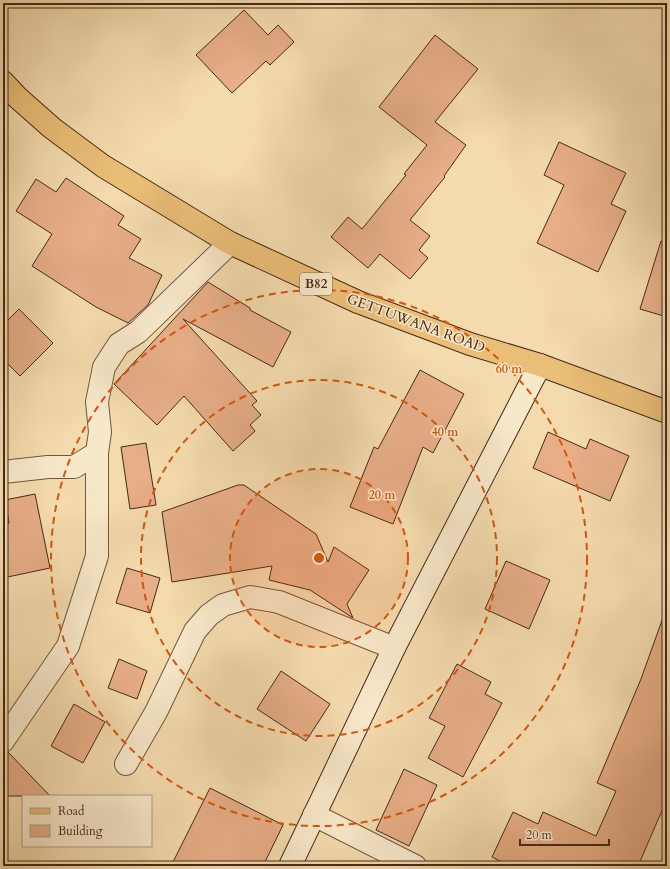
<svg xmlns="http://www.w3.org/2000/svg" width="670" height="869" font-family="Cardo,serif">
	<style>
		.building { fill: #e7ae87; stroke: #452a18 }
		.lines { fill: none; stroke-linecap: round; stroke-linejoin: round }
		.street-casing { stroke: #71563e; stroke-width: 24 }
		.secondary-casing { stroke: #452a18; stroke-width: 24 }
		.primary-casing { stroke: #452a18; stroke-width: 24 }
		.street { stroke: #f8e8ca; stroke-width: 22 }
		.secondary { stroke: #f8e8ca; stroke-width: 22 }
		.primary { stroke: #eabe77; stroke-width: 22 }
		.ring { fill: none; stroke: #d8540d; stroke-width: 2; stroke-dasharray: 7 5 }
		.labels { text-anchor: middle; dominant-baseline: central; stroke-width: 3; stroke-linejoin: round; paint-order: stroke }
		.shield { fill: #f8e8ca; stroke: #7b634d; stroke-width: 1 }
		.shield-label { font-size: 13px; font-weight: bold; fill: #452a18 }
		.street-label { font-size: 14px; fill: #452a18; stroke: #f8e8ca }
		.centre { fill: #d8540d; stroke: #f8e8ca; stroke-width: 2 }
		.ring-label { font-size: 12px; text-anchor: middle; font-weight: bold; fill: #d8540d; stroke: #f8e8ca; stroke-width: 3; stroke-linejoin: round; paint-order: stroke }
	</style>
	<rect width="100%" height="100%" fill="#f4dbae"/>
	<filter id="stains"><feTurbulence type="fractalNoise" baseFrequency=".005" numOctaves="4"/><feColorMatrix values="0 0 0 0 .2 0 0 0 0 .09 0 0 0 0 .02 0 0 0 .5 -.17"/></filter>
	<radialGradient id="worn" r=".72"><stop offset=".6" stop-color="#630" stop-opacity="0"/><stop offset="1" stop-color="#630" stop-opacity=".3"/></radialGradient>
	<g class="building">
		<path d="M244 10 268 35 278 25 294 42 270 65 266 61 232 93 196 55Z"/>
		<path d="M435 35 478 69 435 122 466 145 444 176 445 177 410 220 430 236 419 250 428 258 410 279 380 254 368 268 331 237 348 217 362 229 406 175 404 174 427 145 379 107Z"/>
		<path d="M559 142 626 173 611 204 626 211 598 272 537 243 564 185 544 175Z"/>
		<path d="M66 178 124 216 118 225 141 239 129 258 162 275 148 305 128 323 96 307 32 266 52 234 16 211 36 179 56 192Z"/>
		<path d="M661 241 667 242V317L640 309Z"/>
		<path d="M208 282 250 308V310L291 332 273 367 183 319 257 401 252 405 261 415 250 425 255 431 233 451 184 396 157 425 114 384Z"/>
		<path d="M19 309 53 343 20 376 3 359V325Z"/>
		<path d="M420 370 464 394 433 453 423 447 393 524 350 507 374 447 378 449Z"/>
		<path d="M548 432 586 449 590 439 629 456 610 501 533 468Z"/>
		<path d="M146 443 156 505 130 509 121 447Z"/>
		<path d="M238 485H244L316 534 328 562 334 547 369 570 347 604 353 618 310 590 269 580 272 566 172 582 162 512Z"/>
		<path d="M35 494 50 568 3 578V524L9 523 5 500Z"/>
		<path d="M506 561 550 580 529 629 485 609Z"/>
		<path d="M127 568 160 578 150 613 116 603Z"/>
		<path d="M665 612H667V799L638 866H510L492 857 513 812 538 824 543 812 596 836 616 791 597 783 641 679Z"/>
		<path d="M119 659 147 671 137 699 108 688Z"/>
		<path d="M457 664 491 682 485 694 502 703 463 777 428 758 445 726 429 718Z"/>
		<path d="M281 671 330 704 306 741 257 709Z"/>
		<path d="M74 704 105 722 83 763 51 746Z"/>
		<path d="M8 752 50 796H3V753Z"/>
		<path d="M404 769 437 785 409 846 376 830Z"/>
		<path d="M210 788 283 825 263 866H171Z"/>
	</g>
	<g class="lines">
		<defs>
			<g id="street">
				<path d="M3 472 48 467H74L97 453"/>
				<path d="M3 741 68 646 97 556V453L100 432 97 402 104 367 119 344 138 332 230 243"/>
				<path d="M126 764 156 712 195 631 209 615 223 605 250 597 279 602 394 648"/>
				<path d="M314 815 415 866"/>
			</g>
			<path id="secondary" d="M290 866 394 648 540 365"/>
			<path id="primary" d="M3 82 17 97 52 128 103 166 230 243 358 302 470 344 540 365 667 412"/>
		</defs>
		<use href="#street" class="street-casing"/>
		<use href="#secondary" class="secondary-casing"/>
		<use href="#primary" class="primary-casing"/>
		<use href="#street" class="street"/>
		<use href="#secondary" class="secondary"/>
		<use href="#primary" class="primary"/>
	</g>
	<circle cx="319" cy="558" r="89" fill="#d8540d" fill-opacity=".12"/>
	<g class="ring">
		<circle cx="319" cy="558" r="89"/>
		<circle cx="319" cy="558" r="178"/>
		<circle cx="319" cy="558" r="268"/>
	</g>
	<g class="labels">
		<rect class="shield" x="300" y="273" width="32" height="22" rx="3"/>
		<g class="shield-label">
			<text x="316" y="284">B82</text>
		</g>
		<g class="street-label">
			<text transform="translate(416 323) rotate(20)">GETTUWANA ROAD</text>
		</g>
	</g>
	<circle cx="319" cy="558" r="6" class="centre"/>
	<g class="ring-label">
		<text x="509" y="373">60 m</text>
		<text x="445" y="436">40 m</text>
		<text x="382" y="499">20 m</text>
	</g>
	<rect width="670" height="869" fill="none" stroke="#f4dbae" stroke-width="16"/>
	<rect x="4" y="4" width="662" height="861" fill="none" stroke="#452a18" stroke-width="2"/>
	<rect x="8" y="8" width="654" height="853" fill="none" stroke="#452a18"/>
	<rect x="22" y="795" width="130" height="52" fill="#f8e8ca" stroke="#b09c83"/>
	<rect x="30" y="808" width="20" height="6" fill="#eabe77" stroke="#b09c83"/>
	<text x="58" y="815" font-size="12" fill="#452a18">Road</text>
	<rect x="30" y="825" width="20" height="12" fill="#e7ae87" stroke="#b09c83"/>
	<text x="58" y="835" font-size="12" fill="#452a18">Building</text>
	<path d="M520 839v6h89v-6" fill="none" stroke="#452a18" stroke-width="2"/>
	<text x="526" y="839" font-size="12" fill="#452a18" stroke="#f8e8ca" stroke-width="3" paint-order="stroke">20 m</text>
	<rect width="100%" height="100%" filter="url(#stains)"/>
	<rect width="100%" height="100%" fill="url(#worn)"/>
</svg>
